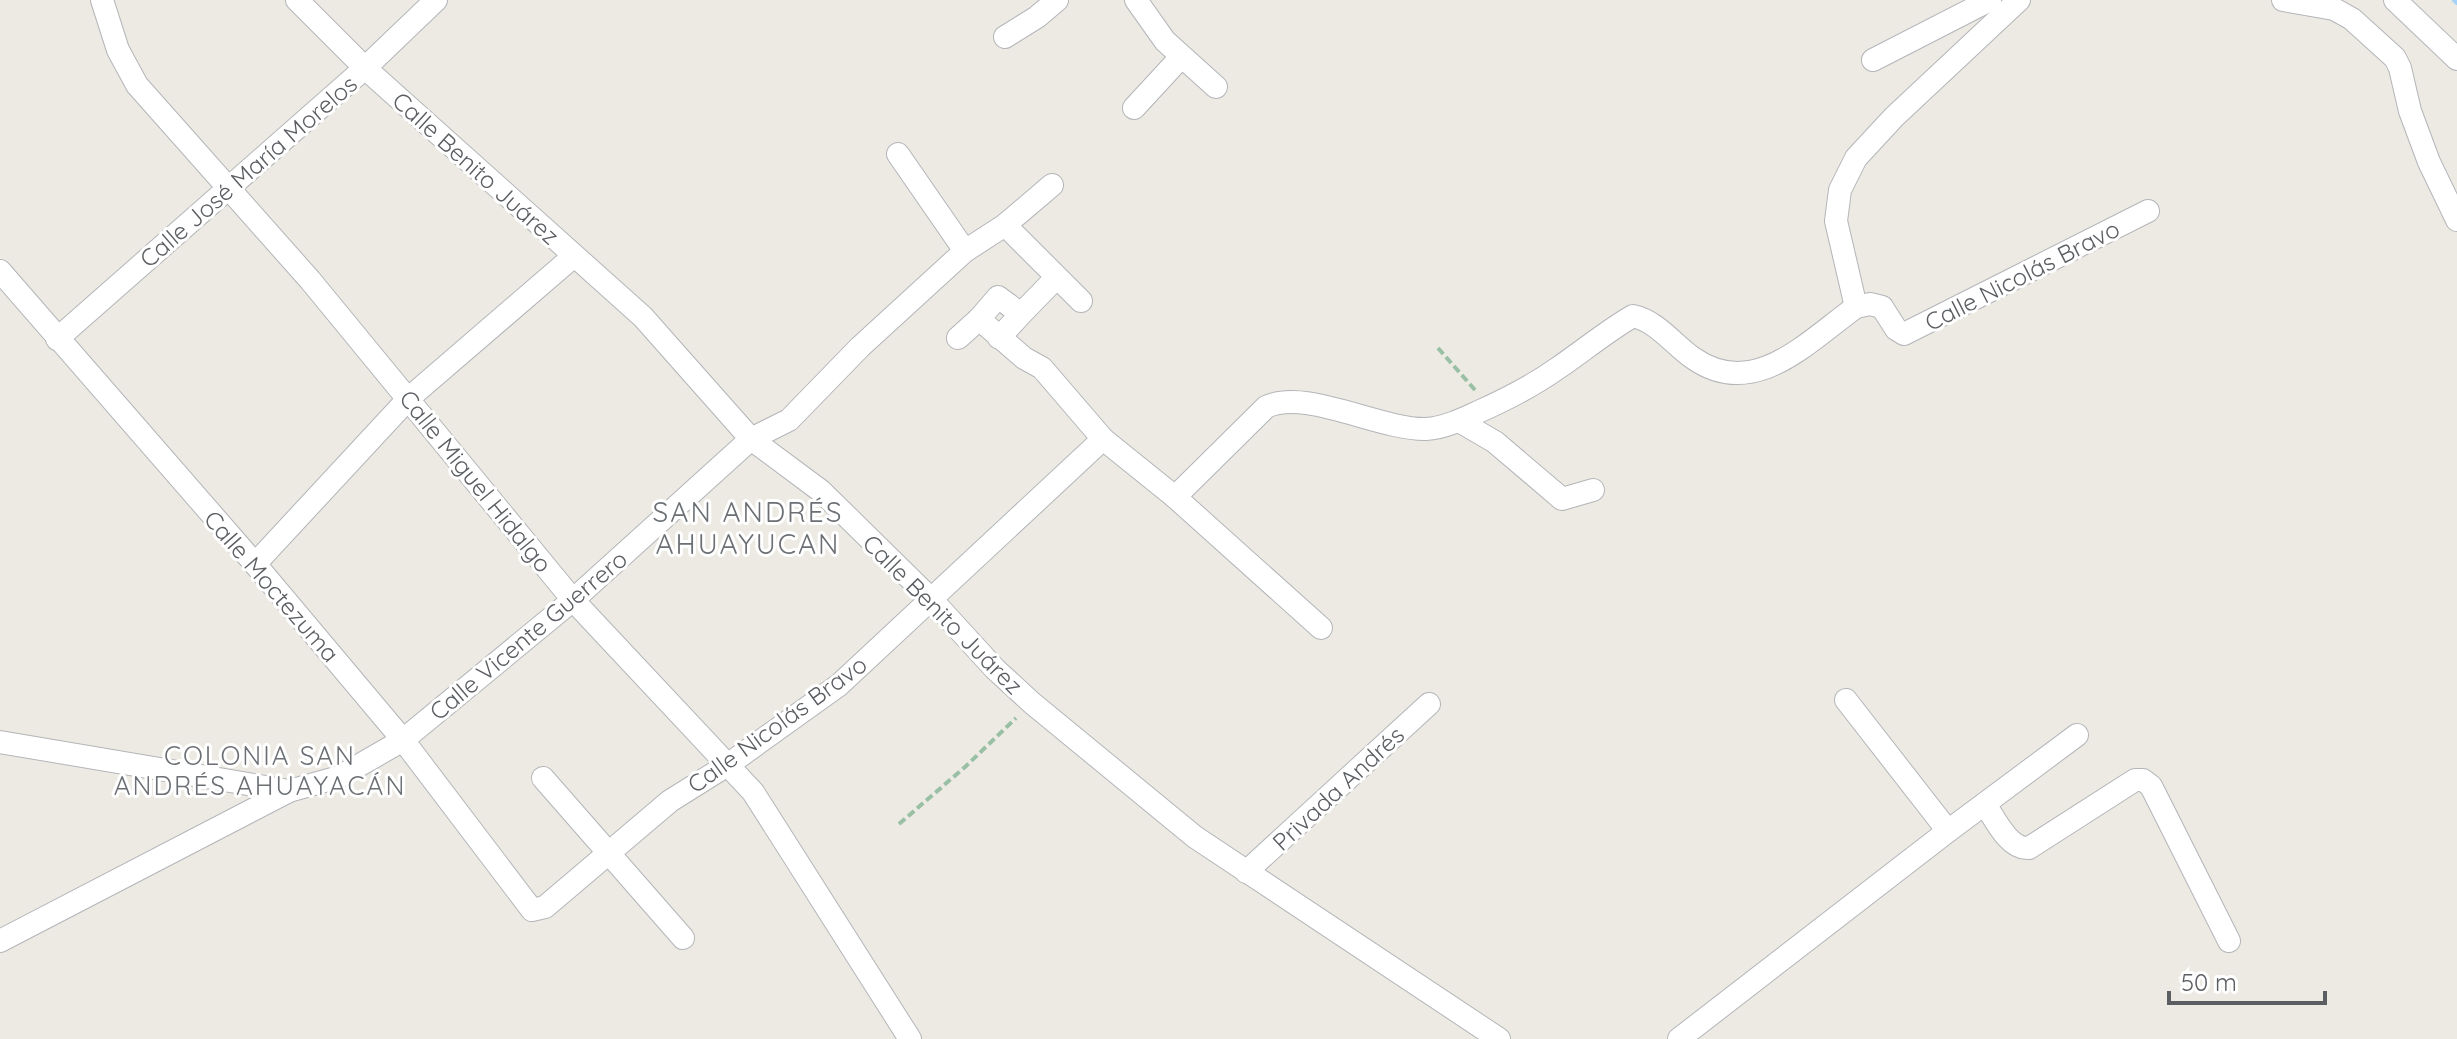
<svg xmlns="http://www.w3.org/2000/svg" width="2457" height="1039" font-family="Quicksand,sans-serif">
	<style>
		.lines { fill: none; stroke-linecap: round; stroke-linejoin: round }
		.stream { stroke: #a7d3f8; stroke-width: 6 }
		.minor-casing { stroke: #b3b5b9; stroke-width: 24 }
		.path { stroke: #99c0a5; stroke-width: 4; stroke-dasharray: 8 4; stroke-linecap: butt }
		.minor { stroke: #fff; stroke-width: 22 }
		.labels { text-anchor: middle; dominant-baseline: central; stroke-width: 6; stroke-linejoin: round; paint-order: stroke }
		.street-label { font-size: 24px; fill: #5b5e62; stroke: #fff }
		.neighbourhood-label { font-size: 26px; letter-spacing: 2px; fill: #6c7074; stroke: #fff }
		.quarter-label { font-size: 28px; letter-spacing: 2px; fill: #6c7074; stroke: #fff }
	</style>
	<rect width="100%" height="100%" fill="#eceae2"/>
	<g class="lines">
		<path class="stream" d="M2455 0 2457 2"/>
		<defs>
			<g id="minor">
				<path d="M102 0 118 50 137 85 310 280 573 600 753 792 910 1039"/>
				<path d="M297 0 365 68 643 317 751 439 821 491 932 600 995 669 1032 703 1195 837 1499 1039"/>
				<path d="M1136 0 1165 41 1216 87"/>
				<path d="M2283 0 2334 9 2352 19 2395 58 2400 68 2410 111 2429 162 2457 220"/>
				<path d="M2395 0 2457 59"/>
				<path d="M1005 37 1037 17 1057 0"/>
				<path d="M1873 60 1990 0"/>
				<path d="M1134 108 1181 57"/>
				<path d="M898 154 965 251"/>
				<path d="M1005 225 1081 301"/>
				<path d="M0 271 255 564 403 740 532 910 545 907 670 801 729 764 839 685 1103 439 1175 497 1266 407C1305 388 1380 430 1426 429 1444 428 1463 419 1478 412 1505 400 1534 385 1558 368 1583 351 1607 331 1633 316 1657 321 1674 345 1693 358 1754 401 1807 342 1856 307L1870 304 1882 307 1896 329 1904 334 2148 211"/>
				<path d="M1856 307 1836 221 1840 190 1856 158 1894 117 2019 0"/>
				<path d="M1021 314 1056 278"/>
				<path d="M958 338 979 319"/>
				<path d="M999 338 1021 314 998 297 979 319 1024 358 1042 368 1103 439"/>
				<path d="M57 339 365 68 436 0"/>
				<path d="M1459 421 1495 442 1562 499 1593 490"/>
				<path d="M1175 497 1321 628"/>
				<path d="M255 564 409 398 574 256"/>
				<path d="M1846 700 1948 831"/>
				<path d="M0 742 289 791 339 777 403 740 573 600 751 439 789 420 860 347 965 251 1005 225 1052 185"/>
				<path d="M543 778 683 938"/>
				<path d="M1985 804C1995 819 2009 850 2029 848L2135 780H2143L2151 786 2229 941"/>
				<path d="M1246 872 1429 704"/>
				<path d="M0 941 289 791"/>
				<path d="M1679 1039 1948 831 2077 735"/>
			</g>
		</defs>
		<use href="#minor" class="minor-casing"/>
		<g class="path">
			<path d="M1438 348 1475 390"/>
			<path d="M899 824 965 767 1016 718"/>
		</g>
		<use href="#minor" class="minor"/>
	</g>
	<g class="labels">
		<g class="street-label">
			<text transform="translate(476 168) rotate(42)">Calle Benito Juárez</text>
			<text transform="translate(248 171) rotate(-41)">Calle José María Morelos</text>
			<text transform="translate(2022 275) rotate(-27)">Calle Nicolás Bravo</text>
			<text transform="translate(476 481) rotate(51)">Calle Miguel Hidalgo</text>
			<text transform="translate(272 586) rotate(49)">Calle Moctezuma</text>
			<text transform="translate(943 614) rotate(45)">Calle Benito Juárez</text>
			<text transform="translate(528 635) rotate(-40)">Calle Vicente Guerrero</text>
			<text transform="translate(777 724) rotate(-36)">Calle Nicolás Bravo</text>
			<text transform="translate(1338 788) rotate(-43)">Privada Andrés</text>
		</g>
		<g class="neighbourhood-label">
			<text x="260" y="755">COLONIA SAN<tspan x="260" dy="30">ANDRÉS AHUAYACÁN</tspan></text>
		</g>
		<g class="quarter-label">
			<text x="748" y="511">SAN ANDRÉS<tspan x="748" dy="32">AHUAYUCAN</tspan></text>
		</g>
	</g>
	<path d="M2169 991v12h156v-12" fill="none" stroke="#5b5e62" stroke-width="4"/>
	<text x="2181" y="991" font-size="24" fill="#5b5e62" stroke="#ffffff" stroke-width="6" paint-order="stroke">50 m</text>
</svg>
